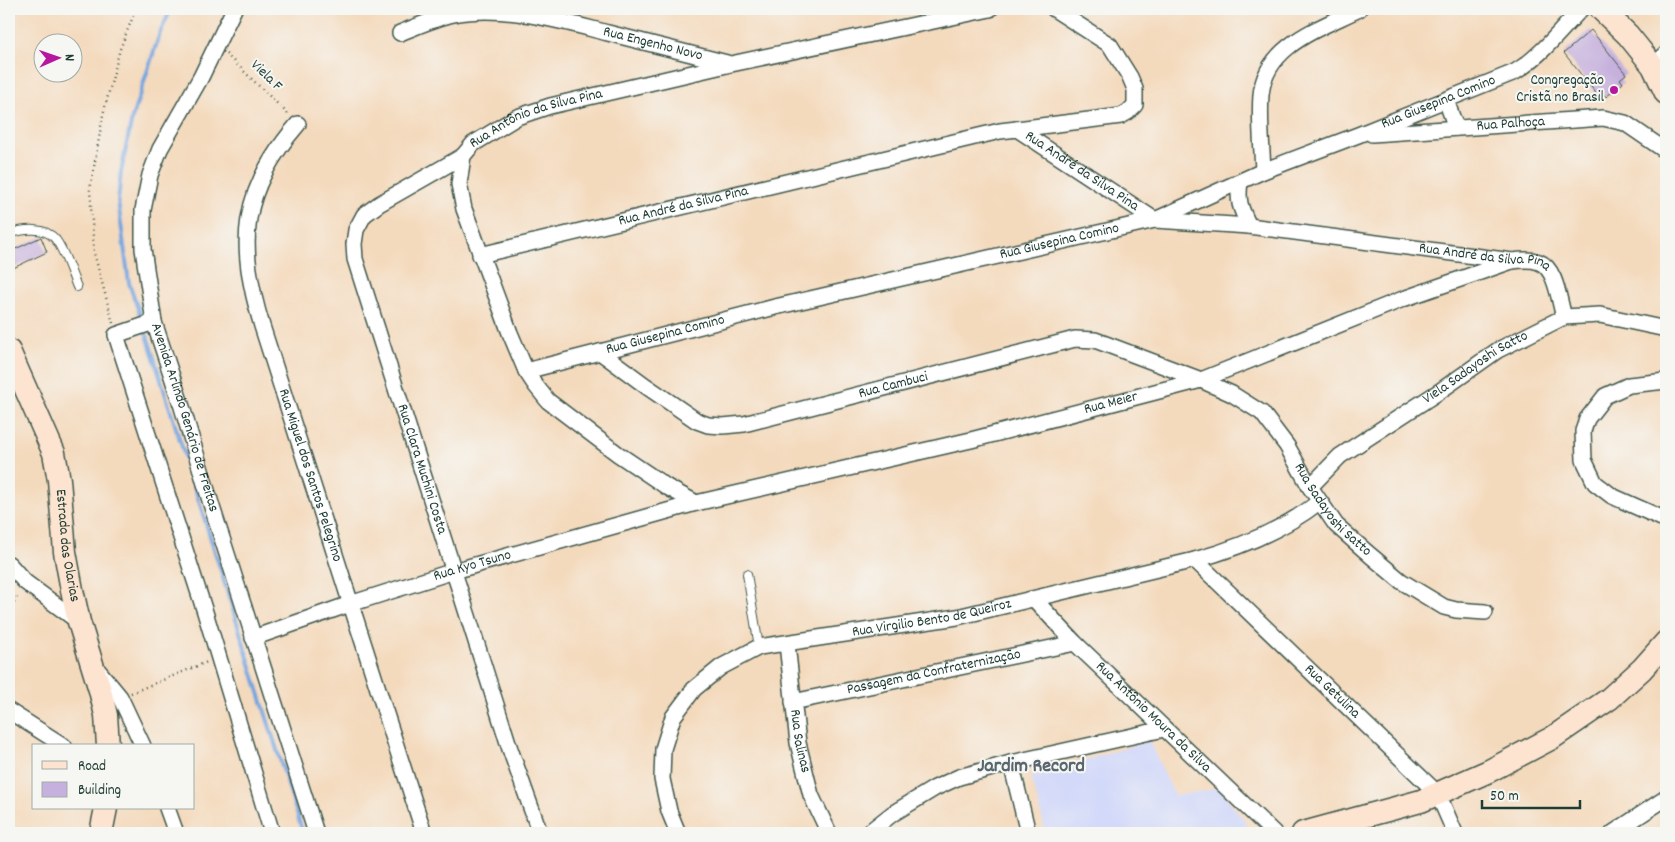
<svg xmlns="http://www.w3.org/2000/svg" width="1675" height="842" font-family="Dekko,sans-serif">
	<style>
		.built { fill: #d3d9f9 }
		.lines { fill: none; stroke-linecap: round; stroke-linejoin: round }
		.stream { stroke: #73a5df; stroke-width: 4 }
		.building { fill: #c6b0dd }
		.lane-casing { stroke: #3f5549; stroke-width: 10 }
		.street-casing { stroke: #3f5549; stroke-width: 18 }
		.secondary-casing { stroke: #3f5549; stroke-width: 25 }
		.path { stroke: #3f5549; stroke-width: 2.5; stroke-dasharray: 1 4; stroke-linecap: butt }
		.lane { stroke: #fff; stroke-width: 8 }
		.street { stroke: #fff; stroke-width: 15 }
		.secondary { stroke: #fde4d1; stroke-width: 22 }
		.poi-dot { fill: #b5179e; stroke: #f6f6f2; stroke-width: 2 }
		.labels { text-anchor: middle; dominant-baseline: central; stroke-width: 4; stroke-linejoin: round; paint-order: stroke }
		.street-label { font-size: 15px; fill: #1f3d34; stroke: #f6f6f2 }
		.poi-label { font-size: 15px; fill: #1f3d34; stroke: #f6f6f2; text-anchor: end }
		.district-label { font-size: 20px; font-weight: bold; fill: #59656f; stroke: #f6f6f2 }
	</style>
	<rect width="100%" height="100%" fill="#f6f6f2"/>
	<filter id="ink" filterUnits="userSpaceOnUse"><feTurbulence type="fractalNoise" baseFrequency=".02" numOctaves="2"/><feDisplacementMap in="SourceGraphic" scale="10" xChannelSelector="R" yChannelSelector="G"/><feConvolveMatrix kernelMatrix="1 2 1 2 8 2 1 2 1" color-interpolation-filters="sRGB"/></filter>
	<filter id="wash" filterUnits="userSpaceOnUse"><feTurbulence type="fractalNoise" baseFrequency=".0096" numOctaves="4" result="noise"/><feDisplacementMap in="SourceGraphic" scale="20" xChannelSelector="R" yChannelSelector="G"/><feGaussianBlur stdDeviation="1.12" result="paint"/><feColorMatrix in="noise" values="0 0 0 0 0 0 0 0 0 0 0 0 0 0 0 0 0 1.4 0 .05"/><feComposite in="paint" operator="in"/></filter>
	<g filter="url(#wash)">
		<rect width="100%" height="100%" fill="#f4dabd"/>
		<path class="built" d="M1149 741 1175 796 1219 788 1246 822 1244 831 1237 833H1046L1031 776Z"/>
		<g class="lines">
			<g class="stream">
				<path d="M143 323 129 283 118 201 121 172 132 118 160 33 171 9"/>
				<path d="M145 329 303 833"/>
			</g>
		</g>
		<g id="blocks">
			<g class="building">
				<path d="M1591 30 1626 74 1620 79 1623 83 1606 97 1603 93 1599 97 1564 53Z"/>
				<path d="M41 237 47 252 9 270V252Z"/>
			</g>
		</g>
	</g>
	<g filter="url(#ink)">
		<use href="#blocks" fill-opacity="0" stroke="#3f5549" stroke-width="1"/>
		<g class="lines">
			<defs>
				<g id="lane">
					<path d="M9 234C23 229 46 226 56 240 64 250 72 275 77 287"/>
					<path d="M747 574 759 647"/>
				</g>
				<g id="street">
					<path id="s1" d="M234 9 201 77 160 149 150 175 143 210V249L154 322 182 407 212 507 316 833"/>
					<path id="s2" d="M400 33C418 26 435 18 454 14 504 4 560 21 608 33 648 43 687 53 727 63"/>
					<path d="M1653 66 1666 54"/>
					<path d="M1446 100 1456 128"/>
					<path id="s3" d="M298 124C240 191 237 243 262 326L424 833"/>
					<path d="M1017 129 1121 116 1128 112 1135 105V89L1130 77 1110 45 1054 9"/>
					<path id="s4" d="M1372 134 1603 118 1625 123 1666 151"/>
					<path id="s5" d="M463 156 379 204 364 215 356 230 354 244 355 259 510 749 540 833"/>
					<path d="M1263 171C1262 146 1259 120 1261 95 1265 45 1321 28 1359 9"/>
					<path d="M1240 182C1237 202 1241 209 1249 226"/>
					<path id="s6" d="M480 255 1000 131 1017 129 1155 220 1249 226 1512 261C1520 260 1531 259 1539 262 1556 268 1559 301 1564 317"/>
					<path d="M154 322 116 335 205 612 272 833"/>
					<path id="s7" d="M600 352 646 386 697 421 708 425 723 426 744 424 1075 339 1095 340 1201 380 1232 394 1262 413 1287 446 1310 487 1336 525 1370 555 1401 581 1444 607 1456 610 1485 612"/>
					<path id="s8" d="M526 371 775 307 1155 220 1263 171 1358 135 1515 72C1541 56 1560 31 1581 9"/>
					<path d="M1666 381 1629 385 1605 396 1587 419 1583 431 1584 460 1595 483 1612 496 1666 520"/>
					<path id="s9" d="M1310 487 1340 456 1440 391 1498 350 1564 317 1600 315 1666 329"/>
					<path id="s10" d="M696 503 667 487 618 454 548 401 536 386 526 371 510 333 464 209 459 184 463 156 473 144 517 117 550 106 731 64 990 9"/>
					<path id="s11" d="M1195 560 1438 794 1455 833"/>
					<path d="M9 564 25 582 79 622"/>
					<path id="s12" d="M1034 599 1075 643 1274 833"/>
					<path id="s13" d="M253 638 350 604 454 571 696 503 971 440 1201 380 1403 299 1512 261"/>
					<path id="s14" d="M787 644 798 743 811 795 829 833"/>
					<path d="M97 669 120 697 143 746"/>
					<path id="s15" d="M793 702 1075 643"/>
					<path d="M9 711 64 746"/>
					<path d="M1011 763 1028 833"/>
					<path d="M167 808 176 833"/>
					<path id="s16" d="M678 833 669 811 662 779 663 749 673 717 694 689 721 667 759 647 957 617 1195 560C1238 548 1283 530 1319 502"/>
					<path d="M868 833 892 814 935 788 959 777 1011 763 1164 729"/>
					<path d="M1613 833 1666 798"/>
				</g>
				<g id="secondary">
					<path d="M1601 9 1628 35 1653 66 1666 93"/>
					<path id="s17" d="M9 351 54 453 59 480 65 552 72 590 79 622 100 690 106 715 108 746"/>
					<path d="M101 833 106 808"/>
					<path d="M1303 833 1421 801 1489 771 1552 738 1609 699 1642 669 1666 642"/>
				</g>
			</defs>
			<use href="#lane" class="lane-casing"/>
			<use href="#street" class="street-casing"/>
			<use href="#secondary" class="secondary-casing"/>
			<g class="path">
				<path d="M226 54 288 114"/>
				<path d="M113 323 94 253 90 190 103 115 120 49 136 9"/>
				<path d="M9 611 18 595"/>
				<path d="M131 693 207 662"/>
			</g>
			<use href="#lane" class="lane"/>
			<use href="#street" class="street"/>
			<use href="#secondary" class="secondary"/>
		</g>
	</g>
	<circle class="poi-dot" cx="1614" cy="90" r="5"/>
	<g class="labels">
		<g class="street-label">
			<text stroke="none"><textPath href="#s2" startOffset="260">Rua Engenho Novo</textPath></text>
			<text transform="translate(266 76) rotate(44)">Viela F</text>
			<text stroke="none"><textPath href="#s8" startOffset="954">Rua Giusepina Comino</textPath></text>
			<text stroke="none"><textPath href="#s10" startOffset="529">Rua Antônio da Silva Pina</textPath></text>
			<text stroke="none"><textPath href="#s4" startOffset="139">Rua Palhoça</textPath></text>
			<text stroke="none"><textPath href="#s6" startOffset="629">Rua André da Silva Pina</textPath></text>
			<text stroke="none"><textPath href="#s6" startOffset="209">Rua André da Silva Pina</textPath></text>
			<text stroke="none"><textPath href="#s8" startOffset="549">Rua Giusepina Comino</textPath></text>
			<text stroke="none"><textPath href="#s6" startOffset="1049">Rua André da Silva Pina</textPath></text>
			<text stroke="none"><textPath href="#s8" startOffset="144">Rua Giusepina Comino</textPath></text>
			<text stroke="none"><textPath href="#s9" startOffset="205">Viela Sadayoshi Satto</textPath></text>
			<text stroke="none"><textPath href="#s7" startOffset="321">Rua Cambuci</textPath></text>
			<text stroke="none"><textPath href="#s13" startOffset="890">Rua Meier</textPath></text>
			<text stroke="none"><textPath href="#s1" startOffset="435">Avenida Arlindo Genário de Freitas</textPath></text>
			<text stroke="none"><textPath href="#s5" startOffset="382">Rua Clara Muchini Costa</textPath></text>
			<text stroke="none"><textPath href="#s3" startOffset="374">Rua Miguel dos Santos Pelegrino</textPath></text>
			<text stroke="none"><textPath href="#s7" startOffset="832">Rua Sadayoshi Satto</textPath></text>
			<text stroke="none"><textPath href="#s17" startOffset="205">Estrada das Olarias</textPath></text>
			<text stroke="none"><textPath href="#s13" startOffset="231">Rua Kyo Tsuno</textPath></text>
			<text stroke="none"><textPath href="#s16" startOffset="408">Rua Virgilio Bento de Queiroz</textPath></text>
			<text stroke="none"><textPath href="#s15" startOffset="144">Passagem da Confraternização</textPath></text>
			<text stroke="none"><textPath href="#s11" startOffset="190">Rua Getulina</textPath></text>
			<text stroke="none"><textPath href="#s12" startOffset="168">Rua Antônio Moura da Silva</textPath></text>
			<text stroke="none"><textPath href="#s14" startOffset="98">Rua Salinas</textPath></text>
		</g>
		<g class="poi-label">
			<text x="1604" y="81">Congregação<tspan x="1604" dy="17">Cristã no Brasil</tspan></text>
		</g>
		<g class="district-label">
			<text x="1031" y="767">Jardim Record</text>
		</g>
	</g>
	<rect width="1675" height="842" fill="none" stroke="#f6f6f2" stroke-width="30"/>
	<rect x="32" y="744" width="162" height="65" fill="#f6f6f2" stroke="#a0aca6"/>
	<rect x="42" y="761" width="25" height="8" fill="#fde4d1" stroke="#a0aca6"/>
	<text x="78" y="770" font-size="15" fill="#1f3d34">Road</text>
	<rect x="42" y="782" width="25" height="15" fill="#c6b0dd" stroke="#a0aca6"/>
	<text x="78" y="794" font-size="15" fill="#1f3d34">Building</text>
	<g transform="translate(58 58) rotate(88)"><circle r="24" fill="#f6f6f2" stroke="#a0aca6"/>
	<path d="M0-4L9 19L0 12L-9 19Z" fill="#b5179e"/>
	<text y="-8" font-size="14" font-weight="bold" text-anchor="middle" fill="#1f3d34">N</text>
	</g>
	<path d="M1482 800v8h98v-8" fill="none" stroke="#1f3d34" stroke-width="2.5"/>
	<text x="1490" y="800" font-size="15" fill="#1f3d34" stroke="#f6f6f2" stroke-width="4" paint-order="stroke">50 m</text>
</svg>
